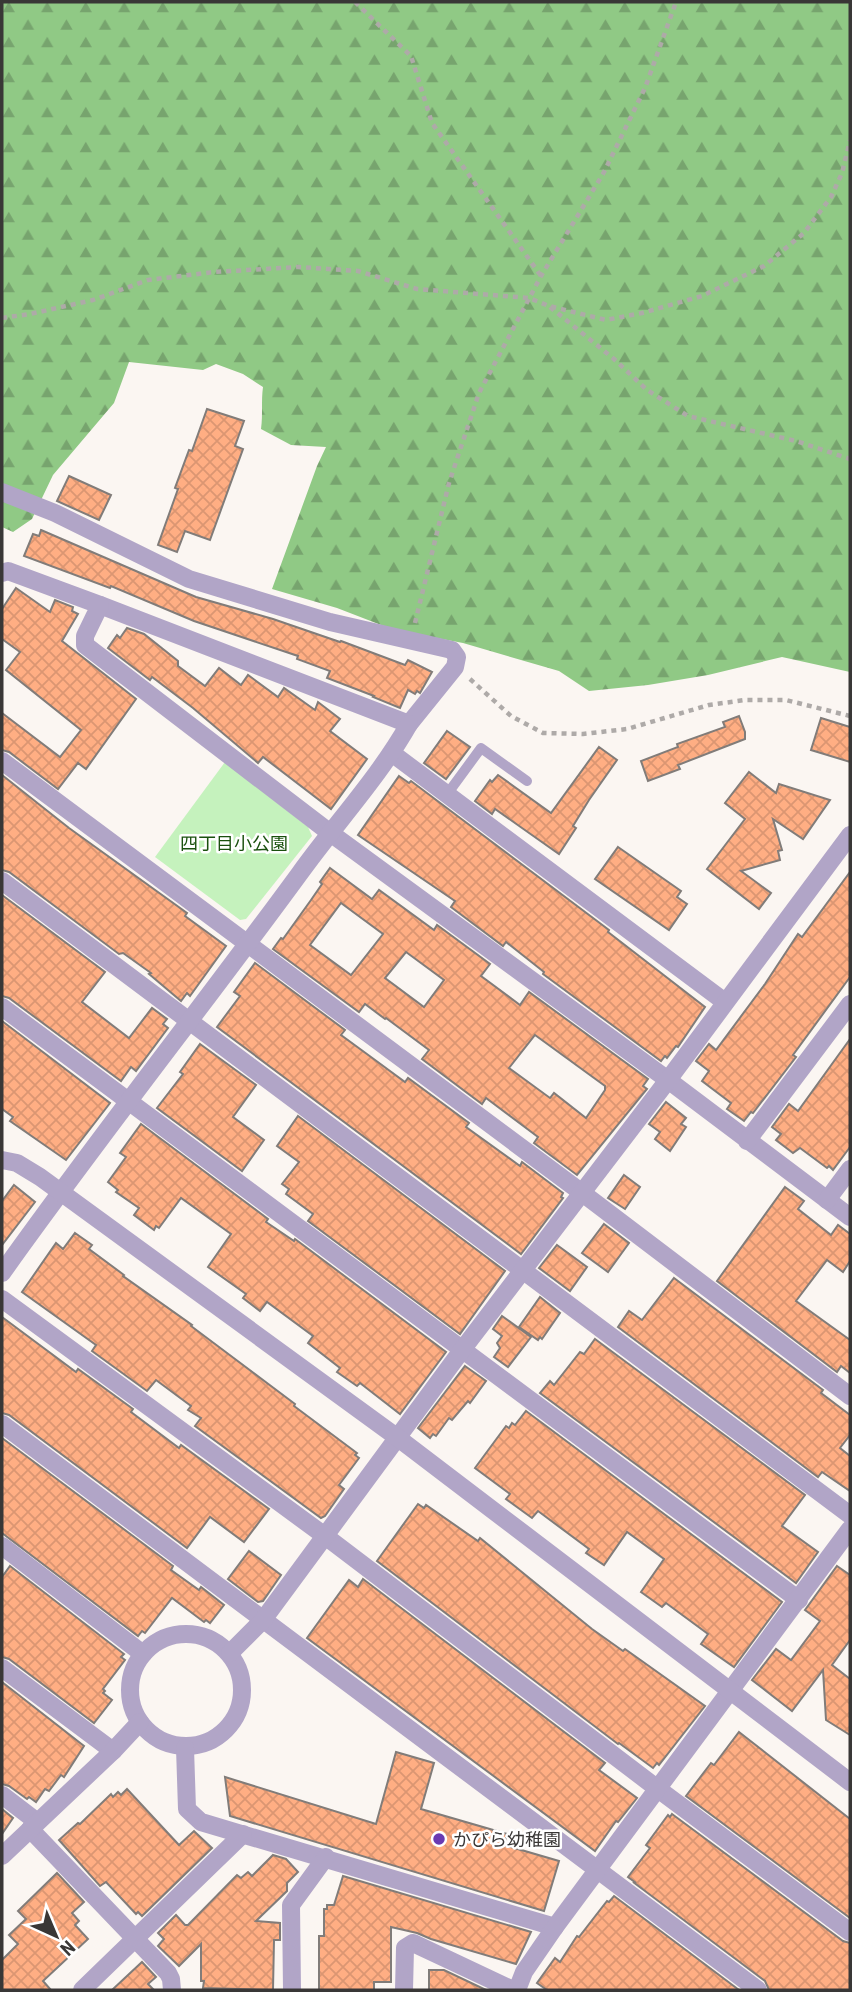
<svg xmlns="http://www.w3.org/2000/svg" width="852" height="1992" font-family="'Roboto Condensed','Noto Sans JP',sans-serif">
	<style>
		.forest { fill: url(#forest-firs) }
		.green { fill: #c5f2bd }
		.building { fill: url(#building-cross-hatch); stroke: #817c79; stroke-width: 2; fill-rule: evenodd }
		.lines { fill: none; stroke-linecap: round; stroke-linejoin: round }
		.path { stroke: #aeaaa8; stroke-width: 4.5; stroke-dasharray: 5 5; stroke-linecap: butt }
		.service { stroke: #b1a5c7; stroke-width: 10 }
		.minor { stroke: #b1a5c7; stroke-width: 18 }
		.tertiary { stroke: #b1a5c7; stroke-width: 18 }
		.poi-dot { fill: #6a3ab2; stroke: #fff; stroke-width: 2.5 }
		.labels { text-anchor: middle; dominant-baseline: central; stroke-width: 5; stroke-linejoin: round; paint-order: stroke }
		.park-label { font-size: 18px; fill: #1a510e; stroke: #fff }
		.poi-label { font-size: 18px; fill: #393736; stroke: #fff; text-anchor: start }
	</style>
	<defs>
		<pattern id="forest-firs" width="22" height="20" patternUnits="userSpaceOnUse" patternTransform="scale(1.75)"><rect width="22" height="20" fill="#90c985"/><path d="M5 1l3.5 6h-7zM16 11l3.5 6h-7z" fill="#77a46e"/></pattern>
		<pattern id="building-cross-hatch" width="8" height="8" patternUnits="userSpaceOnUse" patternTransform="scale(1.75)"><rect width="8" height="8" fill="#ffae83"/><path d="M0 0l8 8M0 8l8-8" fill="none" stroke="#db9672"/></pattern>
	</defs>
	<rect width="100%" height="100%" fill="#fbf6f2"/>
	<path class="forest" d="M2 2H850V672L782 657 708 675 648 685 589 691 559 671 463 643 394 630 337 608 272 589 317 466 326 447 291 445 261 429C263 414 261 401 263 387L243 374 216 364 203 370 129 362 114 403 53 475 32 519 13 532 2 527Z"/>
	<path class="green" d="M225 762 308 827 312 836 246 919 240 920 155 857Z"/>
	<g class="building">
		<path d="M207 409 244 421 235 446 243 449 210 540 185 531 177 552 158 545 178 489 175 488 189 450 192 451Z"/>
		<path d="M69 476 111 495 99 520 57 501Z"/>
		<path d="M41 530 196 597 273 619 340 642 341 641 405 665 408 660 432 672 420 693 417 691 415 694 408 690 400 708 373 697 374 696 327 678 330 671 297 659 298 656 194 621 111 586 110 588 24 556 33 534 39 536Z"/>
		<path d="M16 588 50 612 55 600 73 607 72 611 78 614 62 641 136 699 86 769 78 763 58 789 9 752 2 750V713L60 757 81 730 6 670 20 652 2 639V609Z"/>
		<path d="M127 628 144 634 178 661V666L205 686 219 668 241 685 248 675 278 697 284 688 315 710 318 702 340 719 330 731 367 759 331 809 263 757 258 763 193 708 152 677 150 680 108 648 117 635 120 638Z"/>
		<path d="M739 716 745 732V739L678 765 680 769 648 781 641 761 678 747 677 744 725 727 723 722Z"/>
		<path d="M821 718 850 727V762L811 750Z"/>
		<path d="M447 731 470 747 446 779 424 763Z"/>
		<path d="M599 747 617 760 589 800 573 826 576 828 559 854 495 809 492 814 475 801 490 780 492 782 498 775 551 813Z"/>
		<path d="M749 772 776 793 779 784 830 800 803 839 773 819 782 850 778 851 780 860 741 871 771 893 759 909 707 869 745 819 725 803Z"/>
		<path d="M2 775 69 828 187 913 185 916 226 946 190 996 187 993 181 1001 149 974 151 973 123 953 119 954 9 872 2 870Z"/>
		<path d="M399 776 409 783 411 781 609 930 608 932 705 1007 678 1047 676 1046 667 1058 665 1056 661 1061 543 974 544 972 506 942 503 946 451 907 455 901 358 835Z"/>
		<path d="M618 847 681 891 677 897 687 904 669 930 595 879Z"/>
		<path d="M330 868 372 899 379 890 434 930 437 925 490 964 481 976 520 1005 529 992 648 1079 643 1086 647 1089 577 1175 534 1143 538 1137 486 1098 482 1104 422 1059 429 1050 386 1018 385 1019 365 1004 359 1012 273 949 281 938 283 939 311 900 322 884 320 882ZM341 903 383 934 351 975 310 945ZM406 952 444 980 424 1007 385 978ZM535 1035 605 1086V1090L586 1118 554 1093 550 1098 509 1068Z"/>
		<path d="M850 872V977L793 1055 796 1057 753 1113 751 1112 744 1121 727 1109 731 1103 702 1081 709 1071 696 1061 709 1044 716 1050 765 984 798 934 802 937Z"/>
		<path d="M2 895 105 972 82 1002 129 1038 152 1008 167 1019 163 1024 168 1028 136 1071 131 1067 121 1081 9 998 2 996Z"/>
		<path d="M255 963 345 1030 341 1035 371 1057 405 1082 408 1078 469 1123 466 1127 520 1166 522 1162 563 1193 561 1197 563 1198 521 1254 217 1027 240 996 234 992Z"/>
		<path d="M2 1021 110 1103 66 1160 10 1121 13 1117 2 1109Z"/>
		<path d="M850 1039V1147L833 1170 829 1166 827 1168 800 1148 793 1153 776 1140 781 1134 772 1127 789 1104 798 1111Z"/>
		<path d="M200 1044 256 1085 233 1117 264 1140 242 1171 157 1108 183 1074 180 1072Z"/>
		<path d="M666 1102 686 1118 681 1124 686 1127 670 1151 655 1139 660 1132 649 1124Z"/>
		<path d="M298 1116 505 1271 460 1334 308 1221 313 1214 286 1194 289 1189 282 1184 299 1162 277 1146Z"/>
		<path d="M141 1124 268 1219 266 1222 294 1241 295 1239 446 1352 400 1414 360 1383 357 1386 337 1372 340 1368 308 1343 313 1336 267 1302 260 1311 243 1298 246 1294 208 1267 231 1234 181 1198 159 1228 156 1226 154 1230 134 1215 139 1208 116 1192 118 1190 108 1182 126 1157 120 1153Z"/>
		<path d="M624 1175 640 1187 625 1209 608 1198Z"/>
		<path d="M14 1185 35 1202 2 1245V1201Z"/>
		<path d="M785 1187 804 1201 798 1209 831 1235 838 1225 850 1234V1261L843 1272 827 1260 796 1301 850 1340V1373L841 1366 837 1372 717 1281Z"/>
		<path d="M604 1224 629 1243 608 1272 582 1253Z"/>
		<path d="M75 1233 92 1245 89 1249 124 1275 123 1276 192 1325 191 1326 295 1404 294 1406 357 1453 355 1455 359 1458 339 1485 344 1489 325 1516 321 1518 195 1426 201 1418 188 1410 191 1406 156 1380 147 1391 92 1351 96 1345 22 1292 56 1243 63 1249Z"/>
		<path d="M557 1245 587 1267 570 1291 539 1268Z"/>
		<path d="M674 1278 823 1390 821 1393 850 1415V1435L840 1448 850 1456V1491L822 1472 818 1477 618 1327 629 1311 642 1320Z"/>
		<path d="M540 1297 560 1313 542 1339 540 1337 538 1340 519 1327Z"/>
		<path d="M502 1316 531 1337 508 1367 494 1357 500 1348 497 1343 502 1336 493 1329Z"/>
		<path d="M2 1317 76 1372 78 1369 133 1409 131 1412 179 1448 181 1445 269 1509 244 1542 210 1517 187 1548 9 1415 2 1413Z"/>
		<path d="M595 1339 805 1495 782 1526 818 1552 796 1583 540 1393 550 1381 554 1385 580 1352 584 1354Z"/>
		<path d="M465 1366 486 1381 470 1403 468 1401 452 1420 449 1418 436 1436 433 1434 430 1438 418 1428Z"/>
		<path d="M526 1411 782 1602 734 1667 701 1644 708 1634 666 1603 662 1607 641 1592 664 1559 627 1532 604 1565 586 1553 589 1549 538 1511 532 1518 506 1499 510 1494 475 1468 506 1426 509 1428 512 1423 515 1425Z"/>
		<path d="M2 1438 173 1566 171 1570 199 1590 201 1587 224 1605 210 1623 206 1620 204 1622 172 1598 145 1633 142 1631 138 1636 2 1533Z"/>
		<path d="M418 1504 424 1508 426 1505 478 1541 480 1538 592 1629 623 1651 625 1649 705 1706 659 1765 657 1763 653 1768 619 1743 618 1744 377 1561Z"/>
		<path d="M249 1551 281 1575 263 1601 258 1602 228 1579Z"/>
		<path d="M10 1566 124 1654 121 1657 125 1660 103 1689 105 1691 103 1693 112 1700 94 1723 9 1659 2 1657V1577Z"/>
		<path d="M837 1566 850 1575V1640L832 1665 850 1679V1735L826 1720 823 1670 792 1711 752 1680 776 1649 791 1660 820 1621 805 1610Z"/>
		<path d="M363 1579 605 1763 599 1770 637 1798 618 1822 616 1821 595 1851 307 1638 349 1580 358 1587Z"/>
		<path d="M2 1682 84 1746 64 1777 61 1775 49 1791 45 1789 36 1802 29 1797 27 1799 9 1786 2 1784Z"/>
		<path d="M739 1732 850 1819V1918L686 1796 711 1763 714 1765Z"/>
		<path d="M396 1752 434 1763 421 1809 507 1834 504 1845 559 1861 544 1911 230 1816 225 1777 376 1824Z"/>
		<path d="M127 1789 179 1845 194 1831 212 1848 142 1916 138 1912 136 1914 106 1882 100 1886 59 1840 78 1823 80 1824 111 1794 113 1797 118 1792 121 1795Z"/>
		<path d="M2 1809 13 1818 2 1834Z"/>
		<path d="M672 1814 843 1941 850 1943V1990H769L765 1981 633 1882 636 1883 628 1877 650 1848 646 1845 668 1815 670 1817Z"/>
		<path d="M273 1855 286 1859 298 1872 287 1883V1891L256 1921 280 1923V1940H274L273 1990 203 1988 204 1981H201V1944L179 1966 158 1946 164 1939 158 1933 176 1915 185 1925H188L237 1875 241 1878 248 1872 252 1876Z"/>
		<path d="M57 1873 84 1902 72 1913 79 1921 75 1925 88 1939 43 1981 51 1990H2V1960L18 1944 9 1935 26 1919 18 1911Z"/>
		<path d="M343 1876 531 1932 516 1964 431 1939 417 1933 391 1927V1982H374V1990H319V1936H324V1909H327V1905H334Z"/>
		<path d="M614 1896 739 1990H547L537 1983 555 1958 560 1962 577 1936 579 1937 607 1901 609 1902Z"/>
		<path d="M142 1962 156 1977 148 1984 154 1990H112Z"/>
		<path d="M429 1970H444L486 1990H429Z"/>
	</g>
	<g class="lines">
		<g class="path">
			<path d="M355 2 411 56 432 123 541 276"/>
			<path d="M550 307 614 359 647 390 688 416 796 441 850 459"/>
			<path d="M2 318 30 314 93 300 148 280 214 272 298 267 358 271 417 289 529 298 549 306 606 320 642 313 702 296 764 266 804 233 831 197 842 173 850 140"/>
			<path d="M415 623 449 483 479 393 541 276 603 174 645 88 676 2"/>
			<path d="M470 679 511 716 543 733 583 734 627 729 709 705 745 700H786L850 716"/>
		</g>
		<path class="service" d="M448 793 481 748 527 781"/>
		<g class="minor">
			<path d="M2 492 55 513 189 579 330 622 452 650 457 657 455 667 409 724 100 605"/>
			<path d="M2 573 8 571 100 605 85 636V645L329 832 668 1080 850 1217"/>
			<path d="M393 754 725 1002"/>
			<path d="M2 761 581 1192 850 1396"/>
			<path d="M2 881 850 1515"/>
			<path d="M2 1007 799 1600"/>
			<path d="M747 1141 850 1004"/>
			<path d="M827 1200 850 1169"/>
			<path d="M2 1273C98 1138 202 1007 300 873 336 823 379 777 409 724"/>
			<path d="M2 1299 325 1536 658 1789 850 1932"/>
			<path d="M2 1424 758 1990"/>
			<path d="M2 1546 143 1654"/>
			<circle cx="186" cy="1690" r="56"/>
			<path d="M230 1653 263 1620 462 1350 668 1080 850 835"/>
			<path d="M2 1668 113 1751"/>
			<path d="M185 1748 187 1809 201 1822 555 1927"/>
			<path d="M2 1795 36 1821"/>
			<path d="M30 1829 168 1973 171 1979 172 1990"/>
			<path d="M2 1856 113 1751 140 1722"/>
			<path d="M82 1990 243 1834"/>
			<path d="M292 1990 291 1905 326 1857"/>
			<path d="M404 1990 405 1948 413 1943 513 1990"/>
			<path d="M517 1990 524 1972 555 1927 850 1529"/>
		</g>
		<path class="tertiary" d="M2 1160 17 1163 40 1177 398 1438 850 1782"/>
	</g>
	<circle class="poi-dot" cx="439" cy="1839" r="7"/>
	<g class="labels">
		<g class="park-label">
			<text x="234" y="843">四丁目小公園</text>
		</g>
		<g class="poi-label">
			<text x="453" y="1839">かぴら幼稚園</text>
		</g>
	</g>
	<rect width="852" height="1992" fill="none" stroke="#393736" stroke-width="7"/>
	<g transform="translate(56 1936) rotate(136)" stroke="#ffffff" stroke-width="5" paint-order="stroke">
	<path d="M0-5L12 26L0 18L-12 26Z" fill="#393736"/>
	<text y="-10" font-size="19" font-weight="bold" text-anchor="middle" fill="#393736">N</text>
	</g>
</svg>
